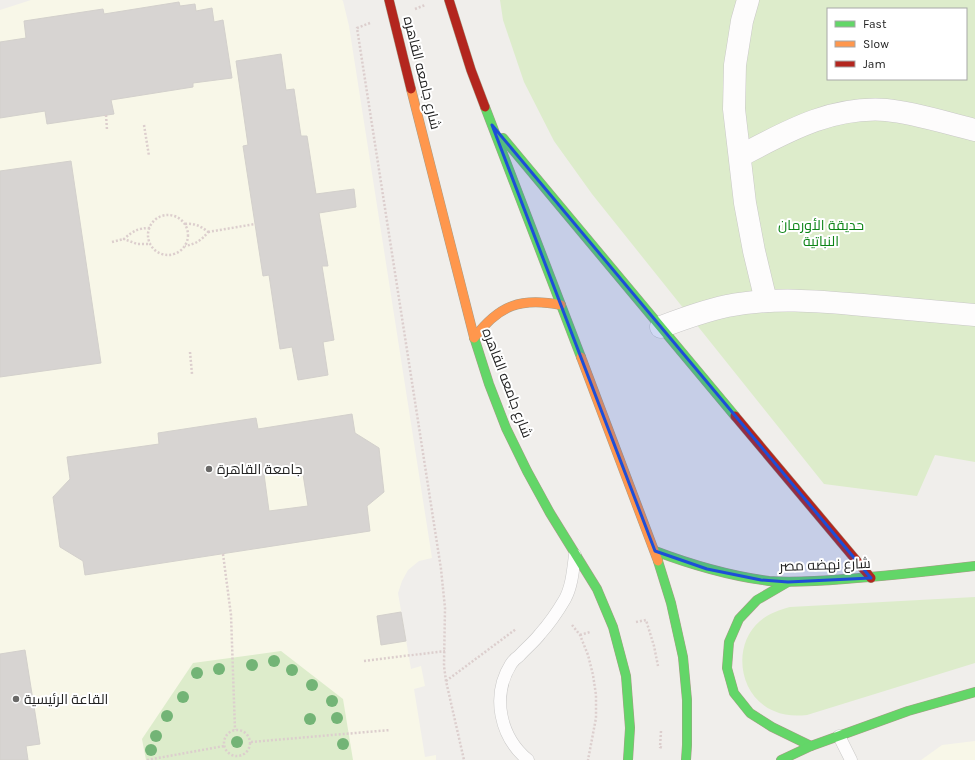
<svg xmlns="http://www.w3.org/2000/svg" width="975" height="760" font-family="Karla,Cairo,sans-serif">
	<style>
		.education { fill: #f8f7e8 }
		.grass { fill: #ddeccb; fill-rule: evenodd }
		.building { fill: #d7d4d2; stroke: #d3d0cc; fill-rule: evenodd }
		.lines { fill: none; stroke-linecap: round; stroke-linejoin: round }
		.lane-casing { stroke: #c9c8c7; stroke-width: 13 }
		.street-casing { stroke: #c9c8c7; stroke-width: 23 }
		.fast-casing { stroke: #a79c86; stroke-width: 10 }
		.slow-casing { stroke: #a79c86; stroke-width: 10 }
		.jam-casing { stroke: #a79c86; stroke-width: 10 }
		.path { stroke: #dccecd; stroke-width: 2.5; stroke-dasharray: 2 2; stroke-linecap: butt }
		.lane { stroke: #fdfcfc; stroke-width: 12 }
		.street { stroke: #fdfcfc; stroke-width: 22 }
		.fast { stroke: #63d668; stroke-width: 9 }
		.slow { stroke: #ff974d; stroke-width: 9 }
		.jam { stroke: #b3261e; stroke-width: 9 }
		.tree { fill: #73b476 }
		.marked { fill: #1d4ed8; fill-opacity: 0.2; stroke: #1d4ed8; stroke-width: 3; stroke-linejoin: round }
		.poi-dot { fill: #6a6968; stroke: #fff; stroke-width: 1.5 }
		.labels { text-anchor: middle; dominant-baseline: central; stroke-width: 4; stroke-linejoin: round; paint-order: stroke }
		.street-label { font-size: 14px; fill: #222; stroke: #fff }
		.park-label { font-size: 14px; fill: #0c8416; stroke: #fff }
		.poi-label { font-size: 14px; fill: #222; stroke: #fff; text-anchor: start }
	</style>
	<rect width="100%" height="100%" fill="#f0eeeb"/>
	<g class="education">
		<path d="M31 0H342L343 1 349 26 432 558 419 561 408 570 402 581 398 593 411 669 421 666 425 686 414 689 425 757 436 755V760H0V10Z"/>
		<path d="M975 741V760H921L942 745Z"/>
	</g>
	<g class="grass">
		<path d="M500 0H975V462L935 455 917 496 824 484 592 194 554 141 524 82 503 20ZM828 9H966V79H828Z"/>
		<path d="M975 597V663L807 715C796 716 785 716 774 711 739 697 731 646 760 621 768 614 779 610 790 607Z"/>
		<path d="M281 651 343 699 353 760H146L142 739 193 663Z"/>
	</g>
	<g class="building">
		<path d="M179 2 180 6 195 4 196 11 212 8 214 22 223 20 232 78 193 83V87L111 100 114 114 47 124 45 111 0 118V42L26 38 24 21 103 9 104 14Z"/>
		<path d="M281 54 286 90 294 89 301 136H307L316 194 354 189 356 207 319 213 328 266H322L334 340 323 342 328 375 298 380 292 347 280 349 269 275 263 276 243 146 248 145 236 61Z"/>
		<path d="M71 161 101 363 0 377V171Z"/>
		<path d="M352 414 355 433 379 448 384 492 367 506 370 531 85 575 83 561 60 547 53 497 70 479 67 457 159 444 158 433 256 418 258 429ZM302 468 308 506 269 511 264 474Z"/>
		<path d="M401 612 406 641 381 645 377 616Z"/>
		<path d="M25 650 40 744 26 746 28 760H0V654Z"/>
	</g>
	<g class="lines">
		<defs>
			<g id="lane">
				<path d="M839 736 851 760"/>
				<path d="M528 760C500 737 491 696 511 664 513 661 516 658 519 656 526 648 534 642 540 634 549 624 558 611 565 599 572 586 573 570 575 555"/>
			</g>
			<g id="street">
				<path d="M748 0 742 21 735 65 734 109 745 203 754 251 766 301"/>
				<path d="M740 156C786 132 831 106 886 110 916 113 946 123 975 130"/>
				<path d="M661 327C682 319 704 311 727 306 772 297 818 301 863 305 900 308 938 312 975 315"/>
			</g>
			<g id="fast">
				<path d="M485 107 581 357"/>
				<path d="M503 138 735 416"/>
				<path d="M474 337 489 384 506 428 527 471 550 513 597 589 613 627 626 676 630 728 628 760"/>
				<path d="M655 551C692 565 730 576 769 581 795 583 820 581 845 579 889 576 932 571 975 566"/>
				<path d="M658 561 671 603 683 657 687 700V745L686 760"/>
				<path d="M788 582 757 600 739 619 729 642 727 668 734 693 750 713 772 727 811 746"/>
				<path d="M781 760 811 746 908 711 975 692"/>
			</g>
			<g id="slow">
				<path d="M411 89 474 337"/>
				<path d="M474 338C499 305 521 297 561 305"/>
				<path d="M581 357 658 561"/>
			</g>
			<g id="jam">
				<path d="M389 0 411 89"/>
				<path d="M449 0 471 70 485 107"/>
				<path d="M735 416 871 578"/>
			</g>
		</defs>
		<use href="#lane" class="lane-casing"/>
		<use href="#street" class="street-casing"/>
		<use href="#fast" class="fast-casing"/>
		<use href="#slow" class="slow-casing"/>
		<use href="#jam" class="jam-casing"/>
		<g class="path">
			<path d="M415 9 425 5"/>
			<path d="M370 23 357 28 441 569 445 608 444 666 446 681 464 760"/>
			<path d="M106 115 107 130"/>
			<path d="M144 125 149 156"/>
			<circle cx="168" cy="235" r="20"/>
			<path d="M185 224C194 223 201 226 208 232 202 240 196 244 185 246"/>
			<path d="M150 228C138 228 133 231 124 239L137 244H151"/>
			<path d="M208 232 255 224"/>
			<path d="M112 242 124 239"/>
			<path d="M190 352 192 374"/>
			<path d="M223 554 231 615 235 730"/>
			<path d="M636 622 646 620 654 646 658 666"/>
			<path d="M572 625 580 635 588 655 593 675 596 695V718L588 760"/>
			<path d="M580 635 590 632"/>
			<path d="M364 661 445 651"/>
			<path d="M446 681 516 629"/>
			<circle cx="237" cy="743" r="13"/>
			<path d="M661 731 660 747 663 748"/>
			<path d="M251 742 390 730"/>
			<path d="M147 760 224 746"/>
		</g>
		<use href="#lane" class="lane"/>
		<use href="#street" class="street"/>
		<use href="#fast" class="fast"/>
		<use href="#slow" class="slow"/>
		<use href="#jam" class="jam"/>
	</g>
	<g class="tree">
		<circle cx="274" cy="661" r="6"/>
		<circle cx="252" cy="665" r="6"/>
		<circle cx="219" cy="669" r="6"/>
		<circle cx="292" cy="670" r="6"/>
		<circle cx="197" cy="673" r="6"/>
		<circle cx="312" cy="685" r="6"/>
		<circle cx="183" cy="697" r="6"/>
		<circle cx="332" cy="701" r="6"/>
		<circle cx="167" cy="716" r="6"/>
		<circle cx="337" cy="718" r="6"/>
		<circle cx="310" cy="719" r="6"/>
		<circle cx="156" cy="736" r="6"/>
		<circle cx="237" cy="742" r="6"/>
		<circle cx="343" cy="744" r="6"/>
		<circle cx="151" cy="750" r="6"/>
	</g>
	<path class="marked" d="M492 125 871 578 788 582 761 580 707 569 655 551Z"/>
	<g class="poi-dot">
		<circle cx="209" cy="469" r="4"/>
		<circle cx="16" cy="699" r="4"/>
	</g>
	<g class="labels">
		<g class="street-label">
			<text transform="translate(422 73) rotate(76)">شارع جامعه القاهره</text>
			<text transform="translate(507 383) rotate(69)">شارع جامعه القاهره</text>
			<text transform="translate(825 565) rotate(-2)">شارع نهضه مصر</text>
		</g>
		<g class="park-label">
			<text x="821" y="225">حديقة الأورمان<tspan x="821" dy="16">النباتية</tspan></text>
		</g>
		<g class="poi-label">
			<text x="217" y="469">جامعة القاهرة</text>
			<text x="24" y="699">القاعة الرئيسية</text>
		</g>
	</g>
	<rect x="827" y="8" width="140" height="72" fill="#ffffff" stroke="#a7a7a7"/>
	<rect x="835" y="21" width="20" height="6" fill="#63d668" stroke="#a7a7a7"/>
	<text x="863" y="28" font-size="12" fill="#222222">Fast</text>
	<rect x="835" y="41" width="20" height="6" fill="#ff974d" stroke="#a7a7a7"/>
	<text x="863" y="48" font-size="12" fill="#222222">Slow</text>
	<rect x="835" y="61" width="20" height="6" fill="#b3261e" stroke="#a7a7a7"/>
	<text x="863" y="68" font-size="12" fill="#222222">Jam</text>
</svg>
